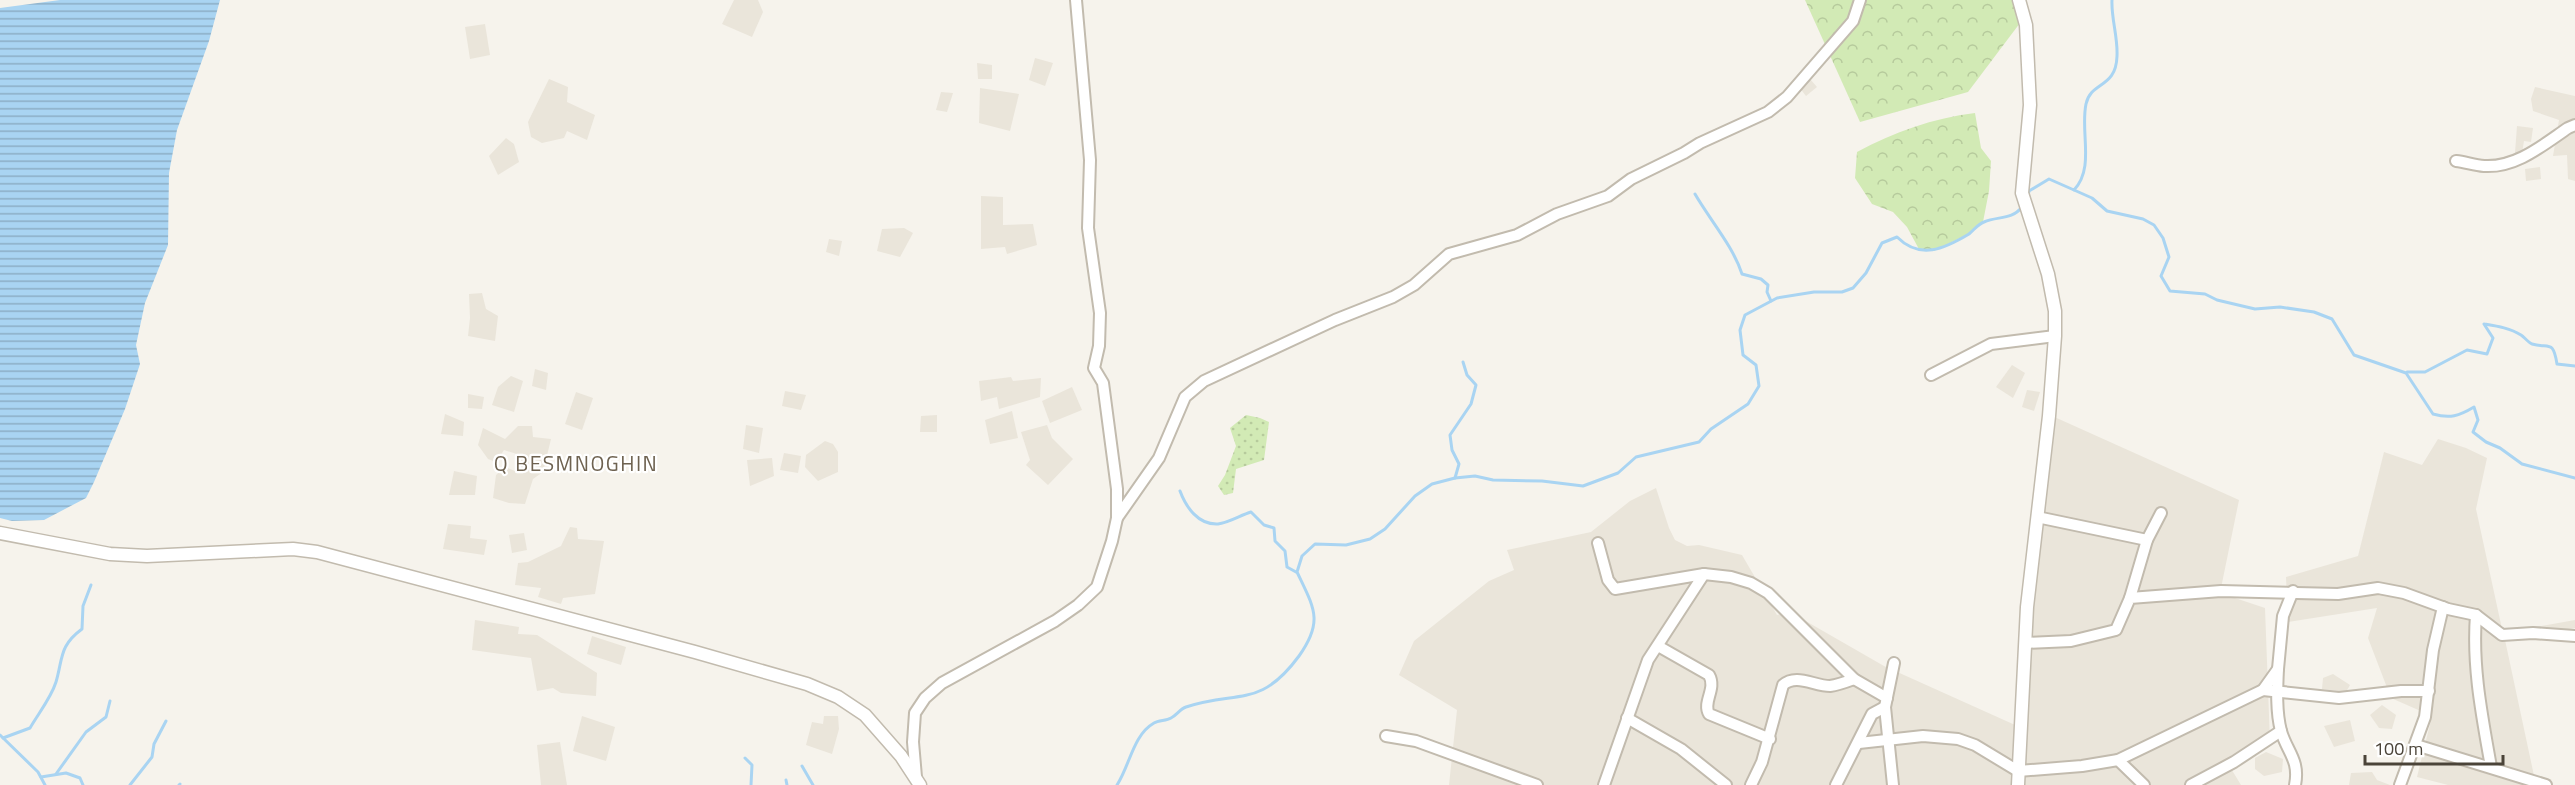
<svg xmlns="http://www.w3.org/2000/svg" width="2575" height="785" font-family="'Titillium Web',sans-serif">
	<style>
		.residential { fill: #eae5da }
		.grass { fill: url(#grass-dots) }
		.forest { fill: url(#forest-crowns) }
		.water { fill: url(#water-rules) }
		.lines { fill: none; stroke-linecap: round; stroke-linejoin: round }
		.stream { stroke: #a9d4f2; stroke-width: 3 }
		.minor-casing { stroke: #c2bbae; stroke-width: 14 }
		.tertiary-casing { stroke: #c2bbae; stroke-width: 15 }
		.minor { stroke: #fff; stroke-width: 10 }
		.tertiary { stroke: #fff; stroke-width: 12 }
		.labels { text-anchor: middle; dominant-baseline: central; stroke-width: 4.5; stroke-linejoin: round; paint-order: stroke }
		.quarter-label { font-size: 21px; letter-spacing: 1.5px; fill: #6e6250; stroke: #fff }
	</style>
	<defs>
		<pattern id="grass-dots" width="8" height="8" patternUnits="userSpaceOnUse" patternTransform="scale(1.5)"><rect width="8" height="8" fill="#d2eab5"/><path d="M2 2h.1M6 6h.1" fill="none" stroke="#b6ca9c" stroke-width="1.8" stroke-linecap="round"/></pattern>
		<pattern id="forest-crowns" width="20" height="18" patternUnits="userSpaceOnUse" patternTransform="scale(1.5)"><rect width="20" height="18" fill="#d2eab5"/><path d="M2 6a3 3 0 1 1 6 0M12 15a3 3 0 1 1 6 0" fill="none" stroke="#b6ca9c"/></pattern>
		<pattern id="water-rules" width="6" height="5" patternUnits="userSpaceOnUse" patternTransform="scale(1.5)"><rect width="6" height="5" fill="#a9d4f2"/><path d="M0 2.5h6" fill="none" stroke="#8caec5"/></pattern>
	</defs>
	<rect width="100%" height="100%" fill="#f6f3ec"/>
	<g class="residential">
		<path d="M734 0H758L763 12 752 37 722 24Z"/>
		<path d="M485 24 490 55 470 59 465 27Z"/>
		<path d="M1035 58 1053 63 1045 86 1029 80Z"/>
		<path d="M977 63 992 65V79H978Z"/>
		<path d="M549 79 568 87 567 102 595 115 587 140 567 131 564 138 542 143 531 137 528 122Z"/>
		<path d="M1810 79 1817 87 1806 96 1799 87Z"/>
		<path d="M2535 87 2575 96V181L2568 179 2567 155 2553 156 2559 120 2533 111 2531 99Z"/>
		<path d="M980 88 1019 94 1010 131 979 123Z"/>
		<path d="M941 92 953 93 947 112 936 110Z"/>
		<path d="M2517 126 2533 128 2531 142 2524 141 2522 153H2515Z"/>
		<path d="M506 138 514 144 519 162 498 175 489 156Z"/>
		<path d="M2540 167 2541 179 2526 181 2525 169Z"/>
		<path d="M981 196 1003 197V225L1033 224 1037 245 1007 254 1005 247 981 249Z"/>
		<path d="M904 228 913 233 900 257 877 251 882 229Z"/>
		<path d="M829 239 842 241 839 256 826 252Z"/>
		<path d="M482 293 486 309 498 316 495 341 468 336 470 318 469 294Z"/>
		<path d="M2012 365 2025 373 2013 398 1996 387Z"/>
		<path d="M535 369 548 373 546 390 532 386Z"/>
		<path d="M511 376 523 381 514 412 492 405 498 387Z"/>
		<path d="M1011 377 1013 381 1041 378 1040 397 999 409 997 397 981 401 979 381Z"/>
		<path d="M1072 387 1082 410 1050 423 1042 401Z"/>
		<path d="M2027 390 2040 392 2034 411 2022 407Z"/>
		<path d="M785 391 806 395 801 410 782 406Z"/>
		<path d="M576 392 593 398 582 430 565 424Z"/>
		<path d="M468 394 484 397 482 409 468 408Z"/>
		<path d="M1012 411 1018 438 990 444 985 420Z"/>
		<path d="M445 414 464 422 463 436 441 434Z"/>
		<path d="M937 415V432H920L921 416Z"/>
		<path d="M2050 415 2239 500 2220 593 2265 608 2270 742 2227 762 2241 785H1449L1457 710 1399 675 1414 641 1489 581 1514 570 1507 550 1591 532 1630 501 1656 488 1669 528 1675 540 1687 546 1699 545 1742 555 1777 615 1790 612 1884 666 2024 729 2026 644Z"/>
		<path d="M746 425 763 428 759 453 743 449Z"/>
		<path d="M1047 425 1052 438 1073 459 1048 485 1026 465 1030 460 1021 432Z"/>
		<path d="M518 426H532L533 437 551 439 543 472 533 479 525 504 509 503 493 498 496 475 505 467 515 471 520 455 504 450 496 462 488 459 478 445 483 428 505 439Z"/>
		<path d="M2438 439 2466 448 2487 458 2476 509 2502 629 2508 632 2575 620V628L2505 640 2536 785H2448L2417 777 2432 716 2391 698 2368 638 2377 608 2288 622 2286 577 2358 556 2384 452 2422 465Z"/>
		<path d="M825 441 833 444 838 452V472L818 481 805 467 806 455Z"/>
		<path d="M784 453 801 456 798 473 780 470Z"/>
		<path d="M772 458 774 476 750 486 747 460Z"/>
		<path d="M454 471 477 476 475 495H449Z"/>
		<path d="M448 524 471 526 470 538 487 540 484 555 443 549Z"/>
		<path d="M570 527 577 528 578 539 604 541 595 594 563 598 561 604 538 597 541 588 515 585 518 563 528 562 561 546Z"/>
		<path d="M524 533 527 550 512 553 509 535Z"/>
		<path d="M475 620 519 627 518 634 537 635 597 673 596 696 561 693 553 688 537 691 531 658 472 650Z"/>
		<path d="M592 636 626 647 621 665 587 654Z"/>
		<path d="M2333 674 2350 685 2346 692 2322 689 2323 678Z"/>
		<path d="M2382 705 2396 715 2392 729 2379 728 2370 715Z"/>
		<path d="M582 716 615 727 606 761 573 751Z"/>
		<path d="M824 716H838L839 729 832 754 806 745 812 722 823 724Z"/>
		<path d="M2350 720 2355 741 2334 747 2324 726Z"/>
		<path d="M560 742 567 785H541L537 745Z"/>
		<path d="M2266 752 2283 759 2282 772 2264 776 2255 769V758Z"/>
		<path d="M2372 772 2377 780 2390 785H2349L2351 773Z"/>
	</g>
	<path class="grass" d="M1246 415 1260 418 1269 422 1264 460 1236 469 1233 493 1224 495 1218 486 1225 475 1236 446 1230 428Z"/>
	<g class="forest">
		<path d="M1805 0H2013L2020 23 1968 92 1860 122Z"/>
		<path d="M1975 113 1981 148 1991 161 1989 191 1983 222 1970 233 1934 251H1920L1907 227 1893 212 1872 204 1855 178 1857 152C1894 132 1933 118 1975 113Z"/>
	</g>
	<path class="water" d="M60 0H220L209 41 177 130 169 173 168 245 145 303 136 345 140 364 125 409 94 482 86 498 44 520 12 521 0 518V8Z"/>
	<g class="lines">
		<g class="stream">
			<path d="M2074 190 2092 198 2107 211 2143 219 2154 225 2163 238 2169 257 2161 276 2170 291 2205 294 2217 300 2255 309 2280 307 2314 312 2332 319 2354 355 2406 373 2433 414C2450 419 2459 416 2474 407L2478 420 2473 432 2486 442 2500 448 2522 464 2575 478"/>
			<path d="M1695 194C1710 220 1733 246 1742 274L1761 279 1768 285 1767 292 1771 301"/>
			<path d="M2028 196 2029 191 2049 179 2074 190C2095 168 2080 132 2086 104 2091 81 2116 89 2117 56 2118 37 2111 18 2112 0"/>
			<path d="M2407 372H2425L2467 350 2487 354 2493 338 2484 324C2496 326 2510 328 2521 335 2524 337 2528 342 2532 344 2549 349 2553 339 2557 364L2575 366"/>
			<path d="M1455 478 1459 464 1452 450 1450 435 1471 404 1476 385 1467 375 1463 362"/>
			<path d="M1180 491C1186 507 1198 525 1218 524 1228 523 1241 515 1251 512L1264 525 1274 528 1275 541 1285 551 1287 567 1296 572"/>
			<path d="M0 735 38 772 45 785"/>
			<path d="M3 738 30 728C38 714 51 698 56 682 63 658 59 646 82 629L83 606 91 585"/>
			<path d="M745 758 752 765 751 785"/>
			<path d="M802 766 813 785"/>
			<path d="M56 774 86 732 106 717 110 701"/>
			<path d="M41 777 66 773 80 778 83 785"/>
			<path d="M786 780 787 785"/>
			<path d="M130 785 152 757 154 744 166 721"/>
			<path d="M179 785 180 784"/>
			<path d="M1117 785C1130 765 1133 735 1154 723 1159 720 1166 721 1171 718 1177 715 1180 709 1186 707 1238 690 1260 709 1299 656 1324 621 1314 608 1297 572L1302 556 1315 544 1346 545 1370 539 1385 529 1415 496 1432 484 1455 478 1475 476 1493 480 1542 481 1583 486 1618 473 1636 457 1699 442 1711 429 1748 404 1759 386 1756 365 1743 355 1740 330 1745 315 1777 298 1814 292H1842L1853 288 1866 273 1882 243 1897 237C1920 260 1944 249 1969 234 1974 230 1978 224 1984 222 1998 216 2012 220 2022 207"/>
		</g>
		<defs>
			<g id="minor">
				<path d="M2456 161C2465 162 2474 165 2484 166 2516 168 2543 145 2568 128L2575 125"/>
				<path d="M1931 375 1991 344 2055 336"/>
				<path d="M2037 517 2147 540"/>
				<path d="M1117 518 1159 458 1185 397 1204 381 1335 320 1393 297 1414 285 1449 254 1517 235 1557 214 1608 196 1631 179 1684 153 1700 143 1768 112 1787 97 1853 21 1860 0"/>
				<path d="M1598 543 1608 580 1615 589 1704 574 1731 577 1751 583 1768 593 1854 679 1887 698"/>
				<path d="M2130 598 2147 540 2161 513"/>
				<path d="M2476 615C2472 667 2482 716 2491 767"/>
				<path d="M2025 643 2071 641 2116 630 2130 598 2221 591 2338 594 2378 588 2404 593 2448 609 2476 615 2502 635 2533 633 2575 636"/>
				<path d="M1658 646 1709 675C1717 689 1702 702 1709 714L1770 739"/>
				<path d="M2278 669C2277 689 2276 712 2281 731 2287 752 2300 760 2295 785"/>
				<path d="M2263 690 2339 698 2401 691H2429"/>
				<path d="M1627 718 1681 749 1726 785"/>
				<path d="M1386 736 1416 741 1537 785"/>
				<path d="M1859 743 1923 736 1958 739 1975 745 2018 771 2082 766 2118 760 2263 690 2278 669 2283 616 2293 591"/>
				<path d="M2416 745 2546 785"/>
				<path d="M2118 760 2144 785"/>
				<path d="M916 777 913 742 915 713 925 698 942 683 1055 621 1078 605 1097 587 1112 541 1117 518V489L1103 383 1094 368 1099 346 1100 313 1088 228 1090 160 1076 0"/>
				<path d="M1604 785 1648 660 1704 574"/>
				<path d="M1751 785 1762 762 1783 685C1796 673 1814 686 1830 686 1838 685 1846 682 1854 679"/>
				<path d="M1836 785 1872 714 1885 707"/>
				<path d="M1893 785 1885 707 1894 663"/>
				<path d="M2191 785 2234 762 2281 731"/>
				<path d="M2400 785 2425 717 2433 650 2443 607"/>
			</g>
			<g id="tertiary">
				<path d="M0 533 110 554 147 556 293 549 317 552 695 652 807 684 838 697 865 715 901 756 920 785"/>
				<path d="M2018 785 2027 607 2049 416 2055 336V311L2048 274 2022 193 2030 105 2026 25 2019 0"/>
			</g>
		</defs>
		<use href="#minor" class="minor-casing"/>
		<use href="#tertiary" class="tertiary-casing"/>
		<use href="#minor" class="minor"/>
		<use href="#tertiary" class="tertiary"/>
	</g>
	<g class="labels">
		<g class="quarter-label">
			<text x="576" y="463">Q BESMNOGHIN</text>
		</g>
	</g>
	<path d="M2365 755v9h138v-9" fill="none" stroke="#4b4439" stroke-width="3"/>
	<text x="2374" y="755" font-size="18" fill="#4b4439" stroke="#ffffff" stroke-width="4.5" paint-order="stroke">100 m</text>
</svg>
